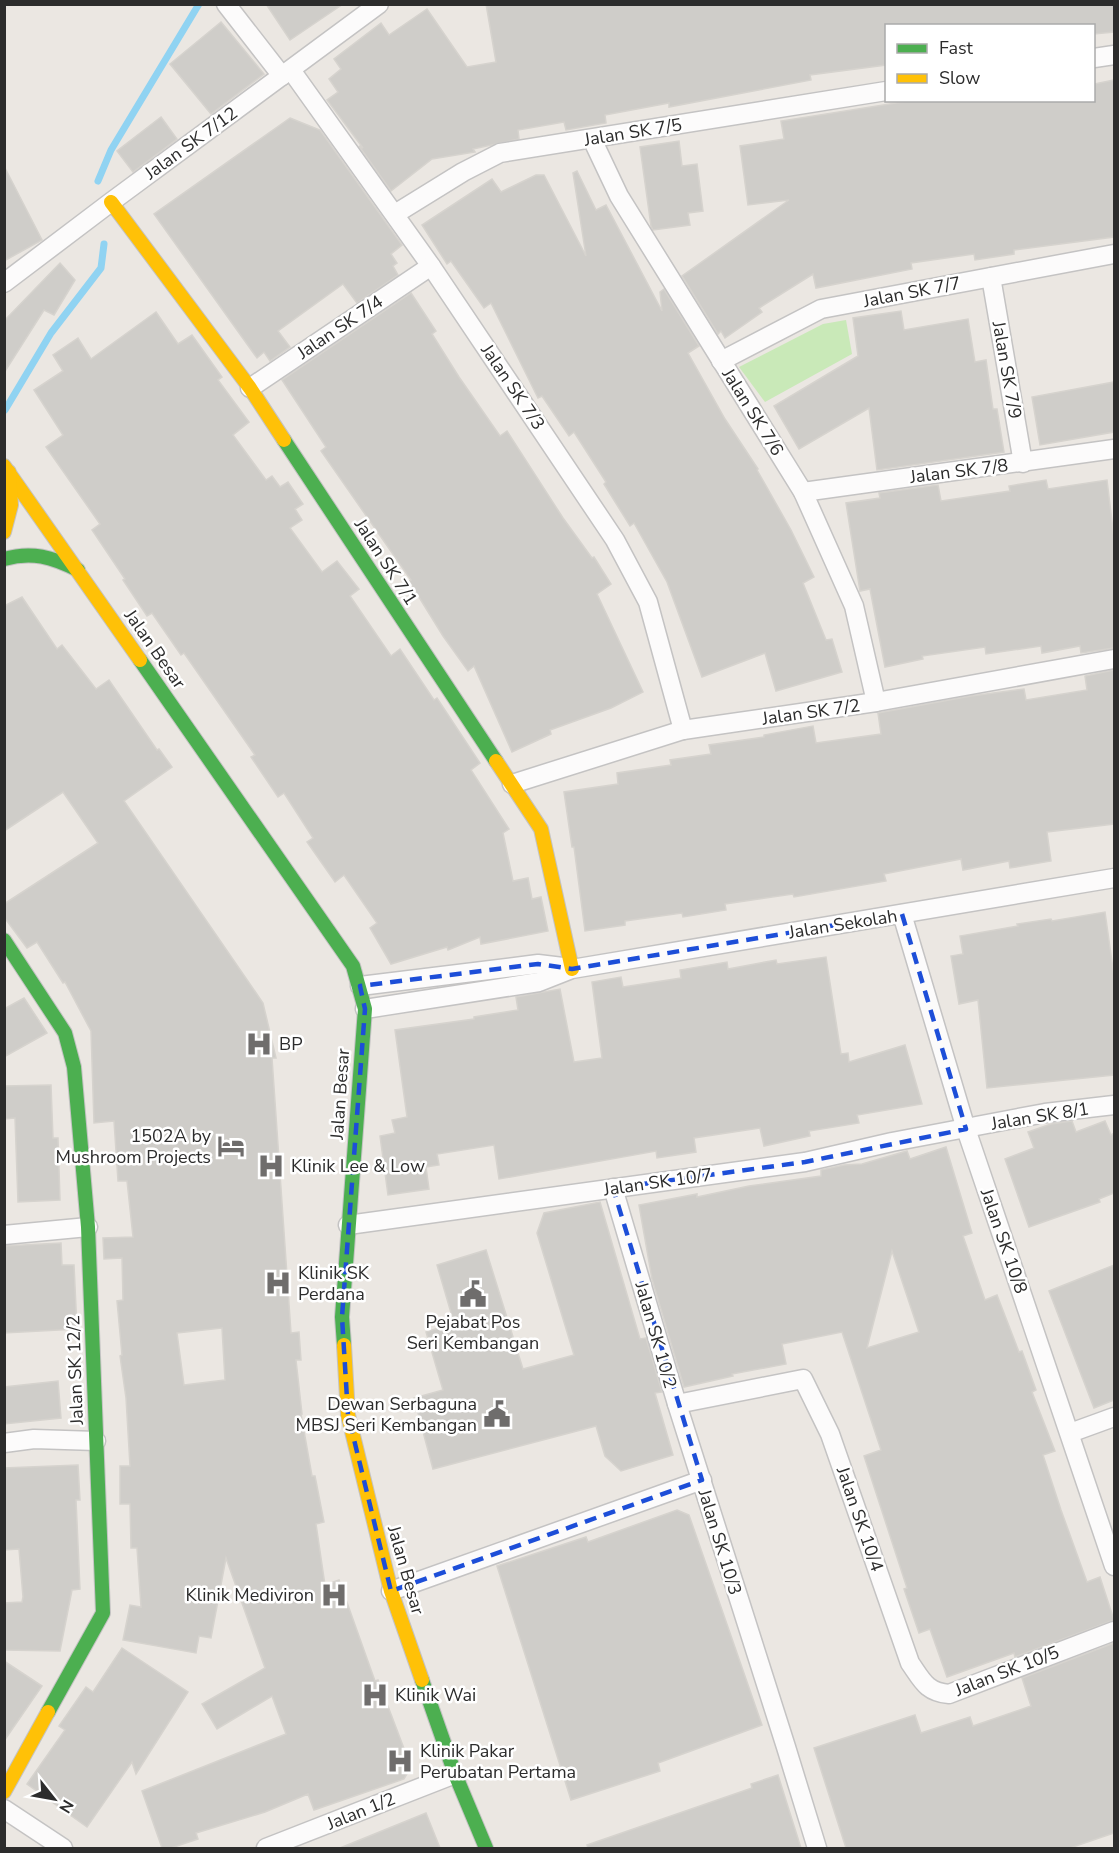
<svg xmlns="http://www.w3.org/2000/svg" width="1119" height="1853" font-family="'Nunito Sans',sans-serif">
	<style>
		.green { fill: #c9e9b8 }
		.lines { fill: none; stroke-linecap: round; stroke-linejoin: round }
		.stream { stroke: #90d3f2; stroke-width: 7 }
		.building { fill: #cfcdc9; stroke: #d6d3ce; stroke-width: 1.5; fill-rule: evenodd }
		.street-casing { stroke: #c4c3c3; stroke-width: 21 }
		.fast-casing { stroke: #c4c3c3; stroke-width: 16 }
		.slow-casing { stroke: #c4c3c3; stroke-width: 16 }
		.street { stroke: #fcfbfb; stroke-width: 18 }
		.fast { stroke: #4caf50; stroke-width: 14 }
		.slow { stroke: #ffc107; stroke-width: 14 }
		.marked { fill: none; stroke: #1d4ed8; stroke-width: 4.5; stroke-dasharray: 12 8; stroke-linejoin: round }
		.labels { text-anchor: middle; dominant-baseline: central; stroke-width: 5; stroke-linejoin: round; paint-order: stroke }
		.street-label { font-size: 18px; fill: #2c2c2c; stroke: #fff }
		.poi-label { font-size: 18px; fill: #2c2c2c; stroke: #fff; text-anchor: start }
	</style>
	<rect width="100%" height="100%" fill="#ebe7e2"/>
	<path class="green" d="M846 320 852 354 765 402 739 367 823 324Z"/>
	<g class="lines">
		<g class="stream">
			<path d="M98 181 111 150 199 4"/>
			<path d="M5 410 51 333 101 268 104 244"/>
		</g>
	</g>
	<g class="building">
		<path d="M266 4H343L290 40Z"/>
		<path d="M486 4H1114V32L1094 34V26H886V65L810 75 811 80 669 107V103L605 115 606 123 566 130 564 122 518 130 519 139 473 149 475 152 432 159 391 191 359 146 363 148 327 100 338 92 329 79 341 69 334 59 381 23 389 35 427 9 467 67 496 62Z"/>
		<path d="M221 22 264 74 211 114 170 64Z"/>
		<path d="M1114 80V237L1014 250V254L975 260 974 254 911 263 912 269 816 288 813 274 759 308 762 312 725 338 721 331 718 334 682 276 789 200 748 205 740 146 784 139 781 121 915 100H1094V84Z"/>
		<path d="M161 117 177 139 133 172 117 151Z"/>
		<path d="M290 118 320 130 402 245 391 254 397 263 393 266 398 275 357 303 343 284 278 331 290 347 270 361 264 352 257 358 154 214Z"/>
		<path d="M679 141 682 166 697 164 703 211 688 213 690 225 653 230 651 226 640 147Z"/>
		<path d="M4 166 42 240 4 261Z"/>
		<path d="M577 171 596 210 606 205 662 311 660 292 664 289 699 346 688 353 725 419 758 469 757 470 791 530 814 577 803 583 826 640 832 639 842 672 776 691 765 653 702 677 667 582 634 523 630 526 604 484 606 482 574 432 569 436 542 396 538 398 491 303 484 308 451 261 447 264 422 225 492 179 501 192 536 175H544L586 256 573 173Z"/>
		<path d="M60 263 75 280 54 315 44 310 4 373V321Z"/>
		<path d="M411 293 436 331 432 334 459 377 500 436 507 431 563 518 592 558 594 557 611 584 597 594 643 692 611 708 550 730 551 734 512 752 474 666 468 671 443 636 409 581 411 580 321 451 326 447 282 380Z"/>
		<path d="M901 311 904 330 968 319 975 362 986 360 993 409H997L1004 452 877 470 869 408 799 449 774 406 858 356 853 318Z"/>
		<path d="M156 312 178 344 192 335 222 377 218 380 249 422 233 435 266 480 272 476 280 487 288 482 303 504 295 509 302 520 290 528 322 572 337 561 359 589 350 596 391 656 400 649 434 700 437 698 480 763 471 770 509 829 503 833 513 881 528 878 532 899 541 897 548 931 481 944 480 937 448 950 447 947 391 964 370 928 377 923 344 875 335 882 307 842 313 838 284 793 278 797 251 757 255 755 184 653 181 655 152 613 147 616 123 580 125 579 92 530 100 524 46 447 63 435 34 390 63 371 53 355 78 338 91 359Z"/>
		<path d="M1114 382V432L1040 445 1032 397Z"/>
		<path d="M1046 480 1048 489 1107 480 1114 538V648L1081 653 1080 646 1042 653 1041 646 986 654 985 647 922 656 923 659 885 667 870 589 860 591 846 503 880 498 879 493 938 485 941 501 1010 491 1009 486Z"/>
		<path d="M22 597 57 649 62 645 96 689 109 680 157 750 159 749 172 767 124 801 263 1003 276 1058H272L291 1333 299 1332 301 1360H296L302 1414H301L312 1476H315L324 1522 316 1524 325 1585 339 1580 375 1681 378 1680 411 1767 404 1779 314 1810 308 1794 265 1812 196 1833 198 1839 171 1848H162L142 1791 286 1734 272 1696 217 1729 202 1704 265 1668 226 1558 211 1638 199 1636 196 1653 123 1640 130 1605 141 1607 137 1548H131L130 1504H120V1466H130L126 1398 120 1356 122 1355 117 1301 123 1300 122 1258 104 1259 103 1238 133 1237 127 1181H118L114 1121 94 1123 91 1031 65 982 63 983 37 942 27 948 4 917V904L98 843 63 792 4 831V606ZM222 1328 225 1380 184 1385 177 1333Z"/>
		<path d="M1114 670V824L1047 832 1051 861 1010 868 1009 861 963 870 961 859 884 874 886 881 794 897 793 894 725 904 726 910 683 917 682 913 625 921V925L585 931 574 847H572L564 792 618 784 617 773 671 765 670 760 711 754 709 745 764 737V735L813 726 816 743 881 734 878 713 971 696 1024 689 1026 700 1087 690 1085 676Z"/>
		<path d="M1105 912 1114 976V1075L987 1088 978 1000 959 1004 951 956 963 954 960 936 1018 926 1017 924 1051 919 1052 921Z"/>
		<path d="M826 957 841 1054 848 1053 849 1062 905 1045 922 1104 857 1115 859 1123 809 1131 810 1136 764 1146 760 1128 694 1138 696 1152 657 1158 656 1151 499 1179 494 1145 437 1154 439 1165 426 1167 429 1189 388 1195 380 1136 395 1133 392 1120 407 1117 395 1030 474 1019V1017L518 1010 516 997 560 989 574 1062 602 1058 592 982 621 977 623 987 681 978 680 970 727 962 728 969 776 960 777 964Z"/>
		<path d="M24 998 47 1033 4 1057V1009Z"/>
		<path d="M51 1085 53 1138H58L60 1200 18 1202 15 1118 4 1119V1086Z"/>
		<path d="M1072 1121 1076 1132 1105 1121 1111 1135 1114 1133V1193L1099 1199 1100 1202 1029 1227 1005 1159 1034 1148 1028 1132 1051 1124Z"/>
		<path d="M946 1147 972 1233 963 1236 985 1300 997 1295 1019 1352 1022 1351 1036 1390 1032 1392 1055 1451 1043 1455 1061 1510 1087 1582 1100 1577 1114 1620 1015 1657 1014 1653 947 1677 930 1629 919 1633 904 1589 907 1588 864 1456 881 1450 842 1332 782 1344 786 1364 732 1374 733 1376 684 1387 652 1279 639 1205 697 1194V1197L749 1186 821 1176V1170L844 1165 862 1164 907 1151 910 1159ZM892 1251 919 1332 867 1348Z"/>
		<path d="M600 1202 640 1339 646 1338 662 1392 655 1393 673 1455 621 1471 605 1456 596 1426 433 1469 414 1398 443 1390 426 1332 454 1323 437 1265 486 1250 523 1369 574 1355 537 1233 544 1213Z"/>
		<path d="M61 1243 62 1265H74L77 1329 4 1333V1246Z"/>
		<path d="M1114 1265V1400L1094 1408 1049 1291Z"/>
		<path d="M58 1381 61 1418 4 1424V1387Z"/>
		<path d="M78 1465 80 1500H76L80 1589 72 1590 60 1651 4 1650V1603L22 1602 23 1597 19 1549 4 1550V1468Z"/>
		<path d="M677 1510 689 1515 762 1725 658 1763 660 1771 571 1800 497 1566 586 1537 588 1542Z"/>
		<path d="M1114 1643V1833L1070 1848H846L814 1748 915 1715 921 1733 970 1717 973 1726 1031 1706 1022 1678Z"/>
		<path d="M122 1648 188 1692 136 1774 132 1762 87 1827 27 1784 65 1730 59 1726 86 1687 93 1692Z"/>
		<path d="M4 1661 42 1686 4 1741Z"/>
		<path d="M778 1775 801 1848H588L587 1845 752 1788 751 1784Z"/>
		<path d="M426 1813 440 1848H340Z"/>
	</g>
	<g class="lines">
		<defs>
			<g id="street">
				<path d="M226 4 282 76"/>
				<path d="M1094 58 1114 55"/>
				<path d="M291 70 431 266 615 540 648 602 683 730"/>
				<path d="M592 139 619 196 803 492 854 606 876 702"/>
				<path d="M395 214 463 172 500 153 886 91"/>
				<path d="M991 277 1023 463"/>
				<path d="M4 283 111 202 379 4"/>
				<path d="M721 361 821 309 1114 254"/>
				<path d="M250 388 431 266"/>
				<path d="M803 492 1114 449"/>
				<path d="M512 784 683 730 876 702 1114 659"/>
				<path d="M902 914 966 1129 1114 1566"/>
				<path d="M360 986 538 964 571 968"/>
				<path d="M365 1009 539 982 572 969 1114 878"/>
				<path d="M613 1188 677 1404 786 1747 817 1848"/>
				<path d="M348 1225 805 1162 892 1142 1045 1113 1114 1105"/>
				<path d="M4 1235 88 1227"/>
				<path d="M677 1404 803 1379 830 1434 910 1663C922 1680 926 1692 949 1694L1114 1631"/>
				<path d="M1070 1433 1114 1417"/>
				<path d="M4 1443 34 1439 96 1441"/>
				<path d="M391 1591 702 1480"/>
				<path d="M4 1809 63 1848"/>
				<path d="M266 1848 455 1774"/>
			</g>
			<g id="fast">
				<path d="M284 440 496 761"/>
				<path d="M4 559C32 551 52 557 78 570"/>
				<path d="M140 660 353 966 365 1009 342 1317 344 1345"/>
				<path d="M4 940 65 1033 74 1067 88 1227 103 1613 48 1712"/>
				<path d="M422 1680 455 1774 486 1848"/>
			</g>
			<g id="slow">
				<path d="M111 202 250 388 284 440"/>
				<path d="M4 466 140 660"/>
				<path d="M4 532 11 505 9 472"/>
				<path d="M496 761 541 829 572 969"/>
				<path d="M344 1345 348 1415 391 1591 422 1680"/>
				<path d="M4 1792 48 1712"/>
			</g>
		</defs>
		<use href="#street" class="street-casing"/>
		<use href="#fast" class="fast-casing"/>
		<use href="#slow" class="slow-casing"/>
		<use href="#street" class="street"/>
		<use href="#fast" class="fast"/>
		<use href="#slow" class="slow"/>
	</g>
	<path class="marked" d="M902 914 966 1129 805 1162 613 1188 702 1480 391 1591 348 1415 342 1317 365 1009 360 986 538 964 572 969Z"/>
	<defs>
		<symbol id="hospital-bare" viewBox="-9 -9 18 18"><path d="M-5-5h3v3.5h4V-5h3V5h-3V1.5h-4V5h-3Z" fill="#6f6d6c" stroke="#fff" stroke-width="2.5" paint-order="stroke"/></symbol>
		<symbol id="hotel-bare" viewBox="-9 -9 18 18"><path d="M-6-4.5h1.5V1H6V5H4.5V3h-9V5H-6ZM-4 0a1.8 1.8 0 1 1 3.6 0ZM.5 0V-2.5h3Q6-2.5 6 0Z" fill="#6f6d6c" stroke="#fff" stroke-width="2.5" paint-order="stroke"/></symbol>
		<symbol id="civic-bare" viewBox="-9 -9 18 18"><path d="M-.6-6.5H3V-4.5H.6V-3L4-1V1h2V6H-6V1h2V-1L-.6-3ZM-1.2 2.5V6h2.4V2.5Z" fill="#6f6d6c" stroke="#fff" stroke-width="2.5" paint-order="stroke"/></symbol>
	</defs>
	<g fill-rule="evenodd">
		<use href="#hospital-bare" x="240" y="1025" width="38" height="38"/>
		<use href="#hotel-bare" x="212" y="1127" width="38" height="38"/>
		<use href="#hospital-bare" x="252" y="1147" width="38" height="38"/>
		<use href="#hospital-bare" x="259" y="1264" width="38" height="38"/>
		<use href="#civic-bare" x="454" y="1275" width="38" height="38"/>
		<use href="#civic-bare" x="478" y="1395" width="38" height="38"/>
		<use href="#hospital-bare" x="315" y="1576" width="38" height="38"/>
		<use href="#hospital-bare" x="356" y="1676" width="38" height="38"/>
		<use href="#hospital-bare" x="381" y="1742" width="38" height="38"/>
	</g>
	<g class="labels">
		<g class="street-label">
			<text transform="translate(633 132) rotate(-9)">Jalan SK 7/5</text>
			<text transform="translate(191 143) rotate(-36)">Jalan SK 7/12</text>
			<text transform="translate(912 292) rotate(-11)">Jalan SK 7/7</text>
			<text transform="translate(340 327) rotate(-34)">Jalan SK 7/4</text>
			<text transform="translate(1007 370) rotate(80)">Jalan SK 7/9</text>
			<text transform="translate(513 387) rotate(56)">Jalan SK 7/3</text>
			<text transform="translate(753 412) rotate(58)">Jalan SK 7/6</text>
			<text transform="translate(959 471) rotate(-7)">Jalan SK 7/8</text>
			<text transform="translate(386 562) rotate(57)">Jalan SK 7/1</text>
			<text transform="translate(155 649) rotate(55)">Jalan Besar</text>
			<text transform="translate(811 712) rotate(-8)">Jalan SK 7/2</text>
			<text transform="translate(843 924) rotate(-9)">Jalan Sekolah</text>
			<text transform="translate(340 1094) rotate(-86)">Jalan Besar</text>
			<text transform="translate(1040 1116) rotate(-9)">Jalan SK 8/1</text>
			<text transform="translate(658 1182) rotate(-8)">Jalan SK 10/7</text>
			<text transform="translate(1004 1241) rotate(71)">Jalan SK 10/8</text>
			<text transform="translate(656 1335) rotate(74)">Jalan SK 10/2</text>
			<text transform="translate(75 1370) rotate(-92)">Jalan SK 12/2</text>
			<text transform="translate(860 1519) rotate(71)">Jalan SK 10/4</text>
			<text transform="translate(720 1542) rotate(73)">Jalan SK 10/3</text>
			<text transform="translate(406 1570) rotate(74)">Jalan Besar</text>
			<text transform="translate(1007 1671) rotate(-21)">Jalan SK 10/5</text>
			<text transform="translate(361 1811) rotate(-22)">Jalan 1/2</text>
		</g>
		<g class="poi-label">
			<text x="279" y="1044">BP</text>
			<text x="211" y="1136" text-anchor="end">1502A by<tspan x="211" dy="21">Mushroom Projects</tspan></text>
			<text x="291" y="1166">Klinik Lee &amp; Low</text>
			<text x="298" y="1273">Klinik SK<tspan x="298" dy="21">Perdana</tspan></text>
			<text x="473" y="1322" text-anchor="middle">Pejabat Pos<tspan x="473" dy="21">Seri Kembangan</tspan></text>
			<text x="477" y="1404" text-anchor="end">Dewan Serbaguna<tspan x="477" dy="21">MBSJ Seri Kembangan</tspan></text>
			<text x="314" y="1595" text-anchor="end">Klinik Mediviron</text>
			<text x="395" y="1695">Klinik Wai</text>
			<text x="420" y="1751">Klinik Pakar<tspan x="420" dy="21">Perubatan Pertama</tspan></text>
		</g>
	</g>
	<rect width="1119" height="1853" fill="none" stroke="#2c2c2c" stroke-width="12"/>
	<rect x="885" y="24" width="210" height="78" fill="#ffffff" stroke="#ababab" stroke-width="1.5"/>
	<rect x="897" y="44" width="30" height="9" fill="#4caf50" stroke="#ababab" stroke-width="1.5"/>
	<text x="939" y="54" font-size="18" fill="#2c2c2c">Fast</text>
	<rect x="897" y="74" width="30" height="9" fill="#ffc107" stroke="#ababab" stroke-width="1.5"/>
	<text x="939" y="84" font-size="18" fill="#2c2c2c">Slow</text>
	<g transform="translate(54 1799) rotate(121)" stroke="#ffffff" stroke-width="4.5" paint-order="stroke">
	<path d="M0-4.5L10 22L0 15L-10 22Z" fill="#2c2c2c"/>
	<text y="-9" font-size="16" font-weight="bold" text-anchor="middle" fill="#2c2c2c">N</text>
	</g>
</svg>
